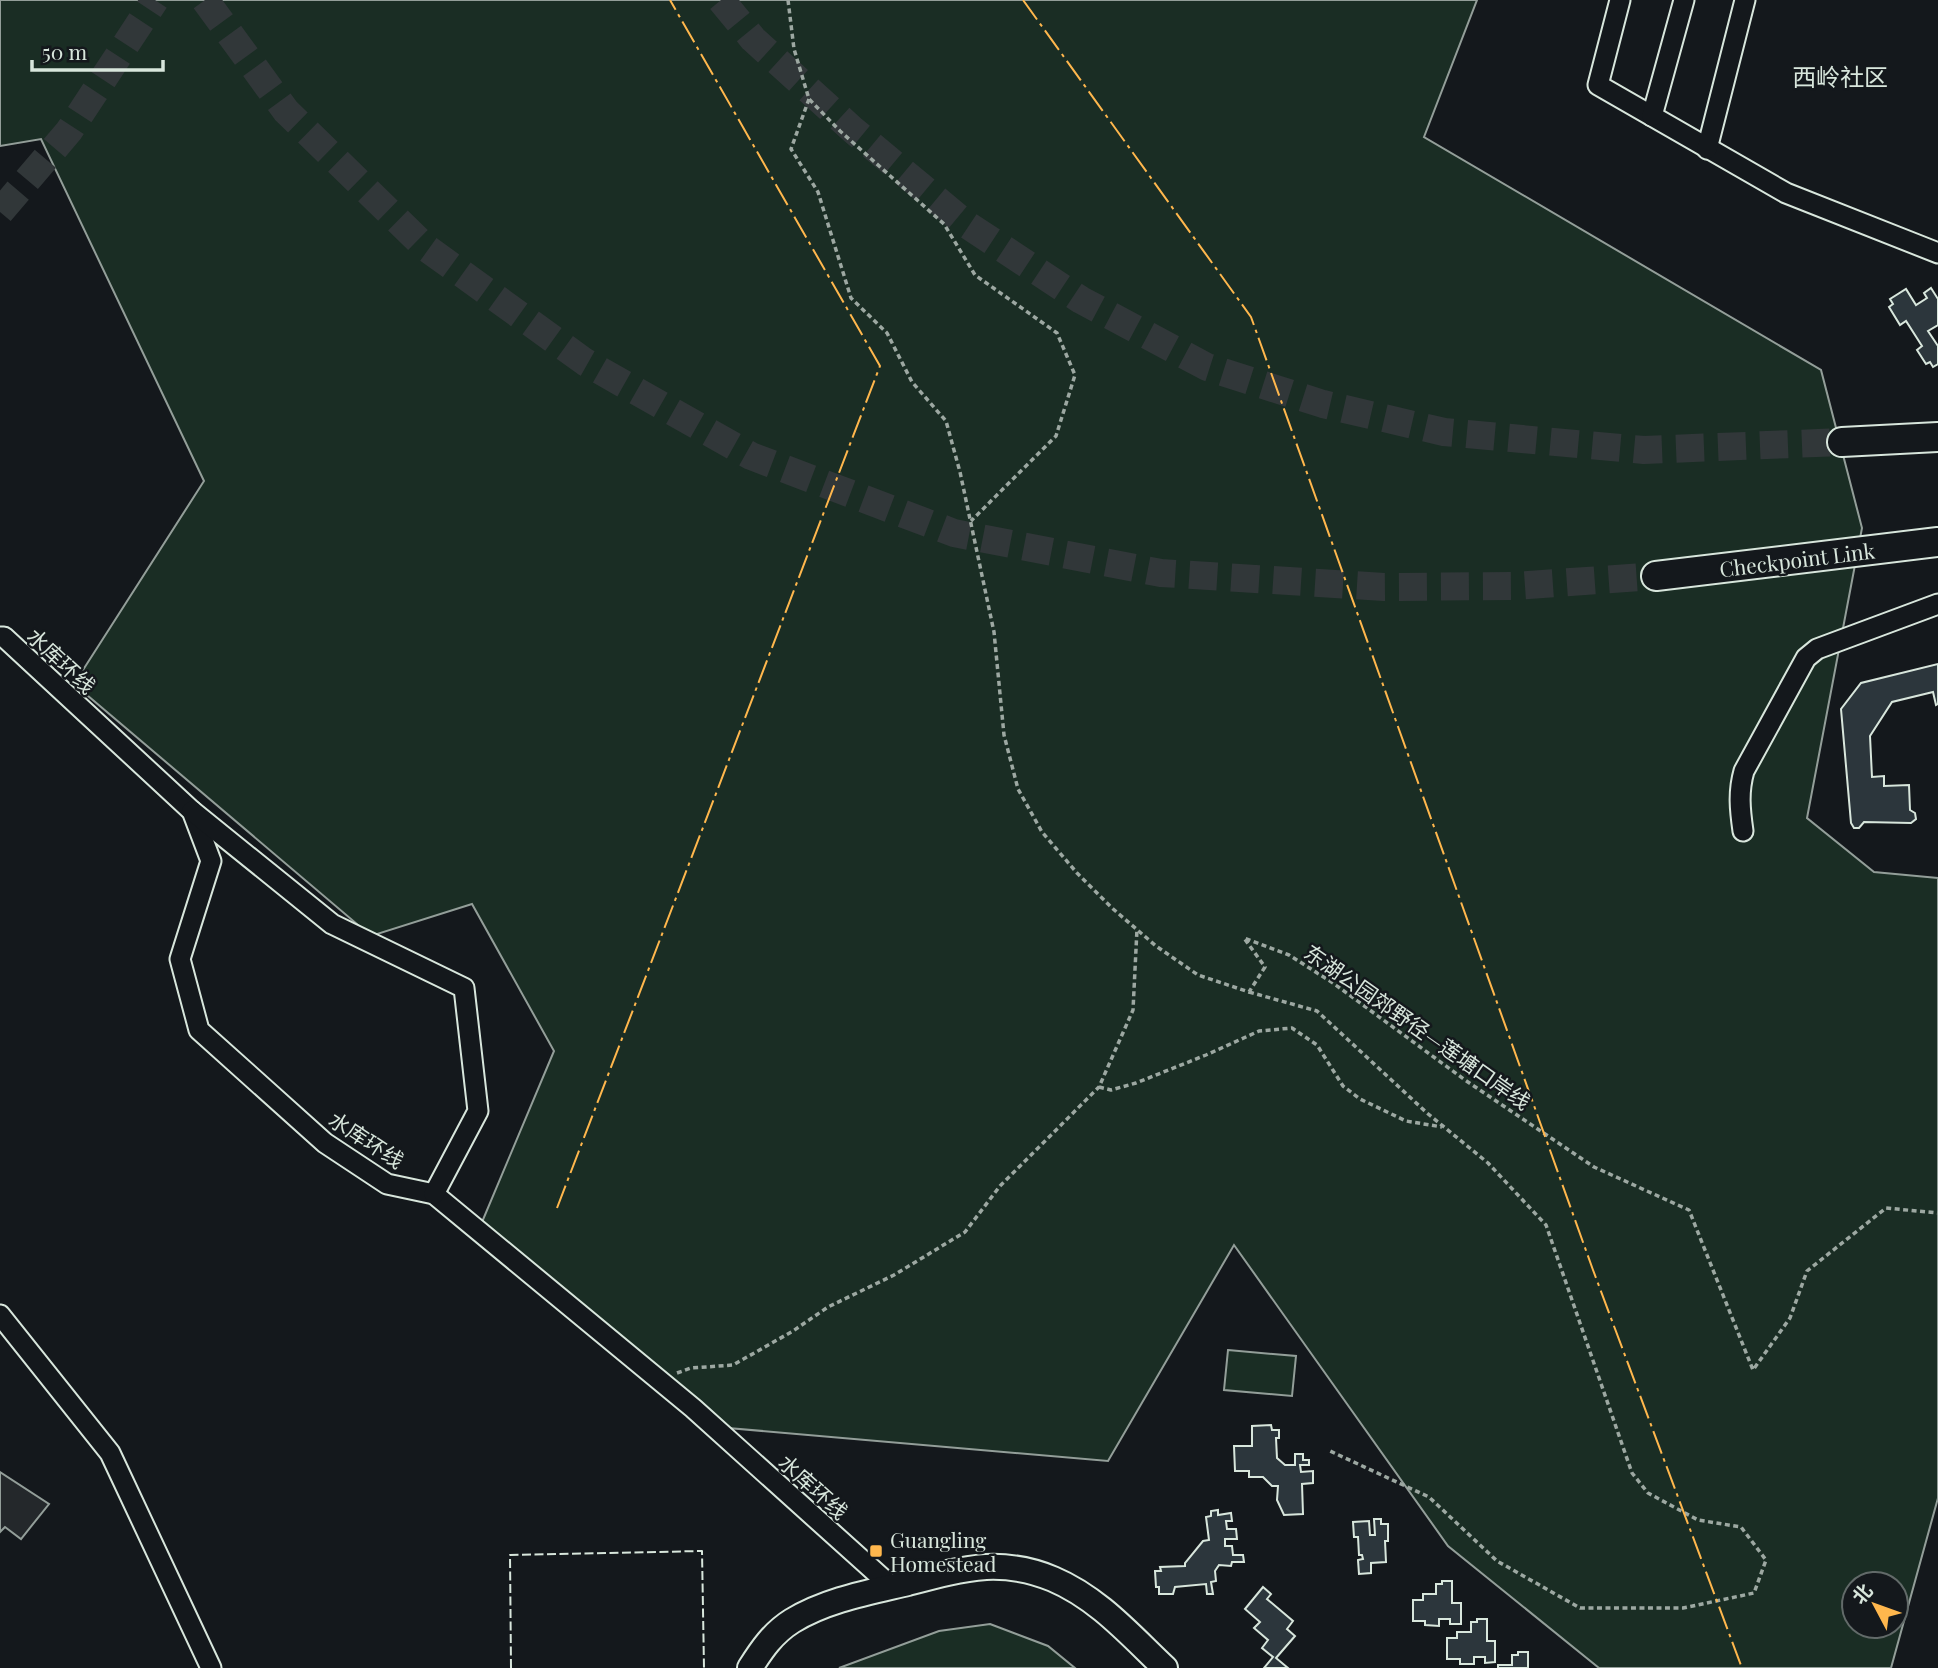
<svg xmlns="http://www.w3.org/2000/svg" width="1938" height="1668" font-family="'Playfair Display','Noto Sans SC',serif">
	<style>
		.green { fill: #1a2d24; stroke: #939e99; stroke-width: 2; fill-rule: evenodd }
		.parking { fill: #24282b; stroke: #939e99; stroke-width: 2 }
		.building { fill: #2c363c; stroke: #d8e6dc; stroke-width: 2 }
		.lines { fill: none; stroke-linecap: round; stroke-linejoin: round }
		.highway-tunnel { stroke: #313739; stroke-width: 28; stroke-dasharray: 28 14; stroke-linecap: butt }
		.minor-casing { stroke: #d8e6dc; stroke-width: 23 }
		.major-casing { stroke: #d8e6dc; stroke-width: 28 }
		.highway-casing { stroke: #d8e6dc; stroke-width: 32 }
		.path { stroke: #9da8a2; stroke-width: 3.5; stroke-dasharray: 5 3.5; stroke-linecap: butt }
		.minor { stroke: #14181c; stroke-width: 19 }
		.major { stroke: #14181c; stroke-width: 24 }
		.highway { stroke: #14181c; stroke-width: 28 }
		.fence { stroke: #d8e6dc; stroke-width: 2; stroke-dasharray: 9 3.5; stroke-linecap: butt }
		.power { stroke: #ffb74d; stroke-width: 2; stroke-dasharray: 24 5 3.5 5; stroke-linecap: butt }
		.poi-dot { fill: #ffb74d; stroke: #14181c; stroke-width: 2.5 }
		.labels { text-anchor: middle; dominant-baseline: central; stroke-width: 5; stroke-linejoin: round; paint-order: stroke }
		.street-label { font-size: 21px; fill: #d8e6dc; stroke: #14181c }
		.poi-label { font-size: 21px; fill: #d8e6dc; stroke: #14181c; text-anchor: start }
		.quarter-label { font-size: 24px; fill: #d8e6dc; stroke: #14181c }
	</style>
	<rect width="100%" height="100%" fill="#14181c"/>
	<g class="green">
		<path d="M0 0H1477L1424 137 1821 370 1862 528 1807 818 1874 872 1938 878V1498L1891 1668H1599L1448 1546 1234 1245 1108 1461 728 1428 482 1222 554 1051 472 904 371 936 74 684 204 481 41 139 0 146ZM1854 1584H1896V1626H1854Z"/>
		<path d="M1228 1350 1296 1356 1292 1396 1224 1390Z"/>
		<path d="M990 1624 1048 1646 1075 1668H839L939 1631Z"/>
	</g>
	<path class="parking" d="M0 1472 49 1504 21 1539 5 1527 0 1532Z"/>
	<g class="building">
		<path d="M1931 288 1938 299V325L1928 331 1938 346V364L1933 367 1930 362 1926 364 1917 350 1922 346 1906 321 1900 325 1889 307 1893 304 1890 299 1906 289 1916 305 1927 298 1924 293Z"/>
		<path d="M1938 664V704L1936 705 1933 692 1892 702 1870 736 1872 777 1884 776V786L1909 785 1910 810 1915 813 1916 819 1911 823 1864 822 1859 828H1854L1851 823 1841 709 1861 683Z"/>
		<path d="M1271 1425 1272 1430H1279V1438H1276L1277 1458 1285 1465H1295V1454H1303V1460H1309V1465H1300L1301 1472 1313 1471V1483L1302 1484 1303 1514 1284 1515 1277 1500 1278 1486H1272L1263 1477H1249V1471H1235L1234 1446H1252V1426Z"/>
		<path d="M1218 1510V1515L1231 1513 1232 1521H1226L1227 1529H1236L1237 1539H1225V1546H1232L1233 1555H1243L1244 1562H1232L1231 1566 1219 1565 1215 1571 1216 1581 1211 1582 1213 1594H1207L1206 1584 1175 1587 1173 1594H1159V1587H1156L1155 1571H1161L1160 1567 1185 1566V1563L1203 1541 1209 1540 1206 1517 1211 1516V1511Z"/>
		<path d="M1374 1519H1381V1524H1388V1541H1385L1386 1562 1371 1563V1573L1359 1574 1358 1560 1363 1559 1362 1555H1359L1358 1537H1354L1353 1522 1369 1521 1370 1535H1375Z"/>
		<path d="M1442 1581H1452V1603H1461V1624H1450V1619H1439V1626L1425 1625V1621H1413V1600H1423V1594H1436V1584H1442Z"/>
		<path d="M1263 1587 1271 1594 1267 1599 1293 1621 1287 1629 1295 1636 1276 1658 1288 1668H1264L1273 1657 1262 1648 1268 1640 1254 1628 1260 1622 1245 1609Z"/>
		<path d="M1477 1619H1487V1641H1495V1662L1485 1663V1657H1474V1664H1460V1659H1447V1638H1457V1632H1471V1622H1477Z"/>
		<path d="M1518 1652H1528V1668H1498V1665H1512V1655H1518Z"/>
	</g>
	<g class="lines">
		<g class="highway-tunnel">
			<path d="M205 0 286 111 425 247 585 362 751 456 954 533 1161 573 1384 587 1515 586 1656 576"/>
			<path d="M721 0 753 39 853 130 966 224 1081 300 1207 367 1323 404 1444 432 1644 450 1842 442"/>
			<path d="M0 212 69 131 155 0"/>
		</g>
		<defs>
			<g id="minor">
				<path d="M1620 0 1598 85 1786 193 1938 253"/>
				<path d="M1652 116 1684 0"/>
				<path d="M1707 149 1745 0"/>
				<path d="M0 637H4L192 811 211 861 180 959 199 1030 325 1143 387 1184 434 1194 693 1408 892 1587"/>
				<path d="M192 811 332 924 464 988 478 1111 434 1194"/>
				<path d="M1743 831C1740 810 1738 792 1744 771L1806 658 1817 649 1938 604"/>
				<path d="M0 1315 110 1453 211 1668"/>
			</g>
			<path id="major" d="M750 1668C762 1649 773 1633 792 1621 826 1600 870 1592 908 1583 934 1576 959 1569 986 1567 1009 1566 1032 1570 1053 1579 1098 1598 1130 1635 1165 1668"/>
			<g id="highway">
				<path d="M1842 442 1938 437"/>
				<path d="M1656 576 1938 542"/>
			</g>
		</defs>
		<use href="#minor" class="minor-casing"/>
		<use href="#major" class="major-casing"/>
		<use href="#highway" class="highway-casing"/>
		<g class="path">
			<path d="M788 0 794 49 809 99 840 131 944 224 975 275 1057 333 1075 375 1056 436 971 521"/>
			<path d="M809 99 791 149 818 192 851 298 887 333 912 382 946 421 960 472 994 632 1004 735 1018 789 1042 832 1077 873 1112 908 1156 946 1198 975 1249 992 1265 967 1244 938 1289 955 1333 983 1465 1080 1594 1167 1689 1210 1753 1370 1790 1318 1807 1271 1886 1208 1938 1213"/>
			<path d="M1249 992 1317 1011 1427 1113 1488 1163 1546 1225 1632 1473 1648 1493 1698 1520 1741 1527 1766 1560 1754 1593 1683 1608H1580L1497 1561 1429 1497 1330 1451"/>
			<path d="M1099 1087 1111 1090 1136 1083 1206 1055 1259 1031 1292 1028 1317 1045 1343 1086 1360 1099 1406 1121 1442 1127"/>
			<path d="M677 1373 691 1368 733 1365 793 1331 828 1307 894 1275 965 1232 1000 1186 1099 1087 1133 1010 1137 929"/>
		</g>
		<use href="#minor" class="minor"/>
		<use href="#major" class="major"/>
		<use href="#highway" class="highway"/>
		<path class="fence" d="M511 1668 510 1555 702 1551 704 1668"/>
		<g class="power">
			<path d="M1023 0 1251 317 1593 1270 1742 1668"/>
			<path d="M557 1208 880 366 670 0"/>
		</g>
	</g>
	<rect class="poi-dot" x="869" y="1544" width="14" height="14" rx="3.5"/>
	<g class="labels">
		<g class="street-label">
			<text transform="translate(1797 559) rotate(-7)">Checkpoint Link</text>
			<text transform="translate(62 660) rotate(43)">水库环线</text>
			<text transform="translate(1418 1026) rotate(35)">东湖公园郊野径—莲塘口岸线</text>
			<text transform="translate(367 1139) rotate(33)">水库环线</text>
			<text transform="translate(814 1486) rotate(42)">水库环线</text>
		</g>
		<g class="poi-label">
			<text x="890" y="1539">Guangling<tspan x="890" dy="24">Homestead</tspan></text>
		</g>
		<g class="quarter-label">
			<text x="1840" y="76">西岭社区</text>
		</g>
	</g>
	<g transform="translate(1875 1605) rotate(311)"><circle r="33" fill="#14181c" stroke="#626a69" stroke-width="2"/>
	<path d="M0-5L12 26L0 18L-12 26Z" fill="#ffb74d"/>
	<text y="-10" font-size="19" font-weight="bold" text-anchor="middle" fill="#d8e6dc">北</text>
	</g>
	<path d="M32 60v10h131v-10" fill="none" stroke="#d8e6dc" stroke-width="3.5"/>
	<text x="42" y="60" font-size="21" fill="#d8e6dc" stroke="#14181c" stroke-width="5" paint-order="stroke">50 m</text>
</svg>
